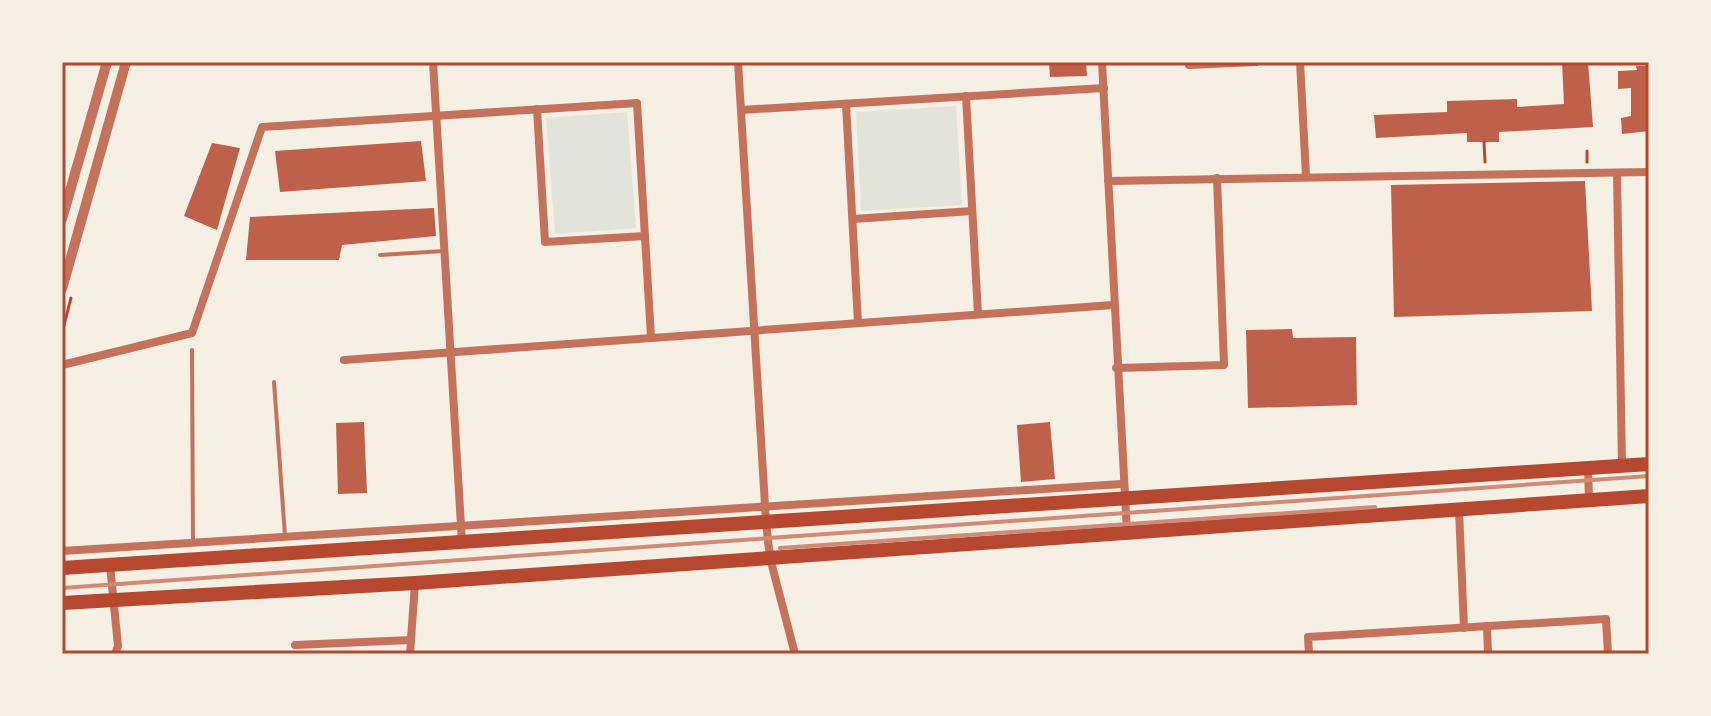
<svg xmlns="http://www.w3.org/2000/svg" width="1711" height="716" font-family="Ubuntu,sans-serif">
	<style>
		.green { fill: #e2e4dc }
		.building { fill: #bf614a }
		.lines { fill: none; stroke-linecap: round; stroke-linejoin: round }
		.path { stroke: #b5482f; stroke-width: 3 }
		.service { stroke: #c5725c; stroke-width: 4 }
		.minor { stroke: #c5725c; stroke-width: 8 }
		.tertiary { stroke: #c5725c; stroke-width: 10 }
		.primary { stroke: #b5482f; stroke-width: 14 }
		.rail { stroke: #cf8b77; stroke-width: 4 }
		.neatline { fill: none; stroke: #b5482f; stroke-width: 3 }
	</style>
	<rect width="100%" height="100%" fill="#f6efe4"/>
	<g class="green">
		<path d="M956 106 962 205 861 211 856 112Z"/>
		<path d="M627 112 636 228 555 234 546 118Z"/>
	</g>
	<g class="building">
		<path d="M1049 62H1086L1087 76 1050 77Z"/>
		<path d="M1562 62H1588L1593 127 1499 132V142H1467V133L1376 138 1374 115 1447 112V101L1517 99V107L1564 104Z"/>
		<path d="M1636 66H1649V131L1622 134 1621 118 1631 116V88L1618 89V71L1637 70Z"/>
		<path d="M421 141 426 181 280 192 275 151Z"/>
		<path d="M212 143 240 148 217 230 184 216Z"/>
		<path d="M1585 181 1592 311 1394 317 1391 185Z"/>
		<path d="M434 208 436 236 342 245 339 260H246L250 217Z"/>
		<path d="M1292 329 1293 338 1356 337 1357 405 1248 408 1246 330Z"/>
		<path d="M364 422 367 493 338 494 336 423Z"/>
		<path d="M1050 422 1055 479 1021 482 1017 425Z"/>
	</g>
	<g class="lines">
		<g class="path">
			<path d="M1484 142 1485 162"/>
			<path d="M1587 162V151"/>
			<path d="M62 333 71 298"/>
		</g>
		<g class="service">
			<path d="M380 255 444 251"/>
			<path d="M192 350 193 542"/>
			<path d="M274 382 285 536"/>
		</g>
		<g class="minor">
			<path d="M433 62 462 542"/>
			<path d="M738 62 766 522 770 558 795 654"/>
			<path d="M1102 62 1127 533"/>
			<path d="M1189 62V65L1256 62"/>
			<path d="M1300 62 1306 176"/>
			<path d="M966 96 978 314"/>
			<path d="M846 104 858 323"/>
			<path d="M537 109 545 242 645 236"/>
			<path d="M741 110 1104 88"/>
			<path d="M1617 174 1622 466"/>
			<path d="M1108 181 1649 172"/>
			<path d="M853 219 972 211"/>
			<path d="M344 360 1113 305"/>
			<path d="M62 365 192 333 262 127 637 103 651 337"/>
			<path d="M1116 368 1224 365 1217 178"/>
			<path d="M1588 469 1589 500"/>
			<path d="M1459 510 1464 628"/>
			<path d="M62 551 1122 484"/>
			<path d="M110 565 118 646 115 654"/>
			<path d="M1487 626 1488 654"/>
			<path d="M295 645 411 640"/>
			<path d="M410 654 415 583"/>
			<path d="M1309 654 1308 637 1606 619 1608 654"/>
		</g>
		<g class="tertiary">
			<path d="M62 219 107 62"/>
			<path d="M62 289 126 62"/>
		</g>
		<g class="primary">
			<path d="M62 568 1649 464"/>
			<path d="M62 603 415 583 1649 496"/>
		</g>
		<g class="rail">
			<path d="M780 548 1375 507"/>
			<path d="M62 588 1649 476"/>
		</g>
	</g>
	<rect width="1711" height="716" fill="none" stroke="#f6efe4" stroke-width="128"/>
	<rect x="64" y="64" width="1583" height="588" class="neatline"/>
</svg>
